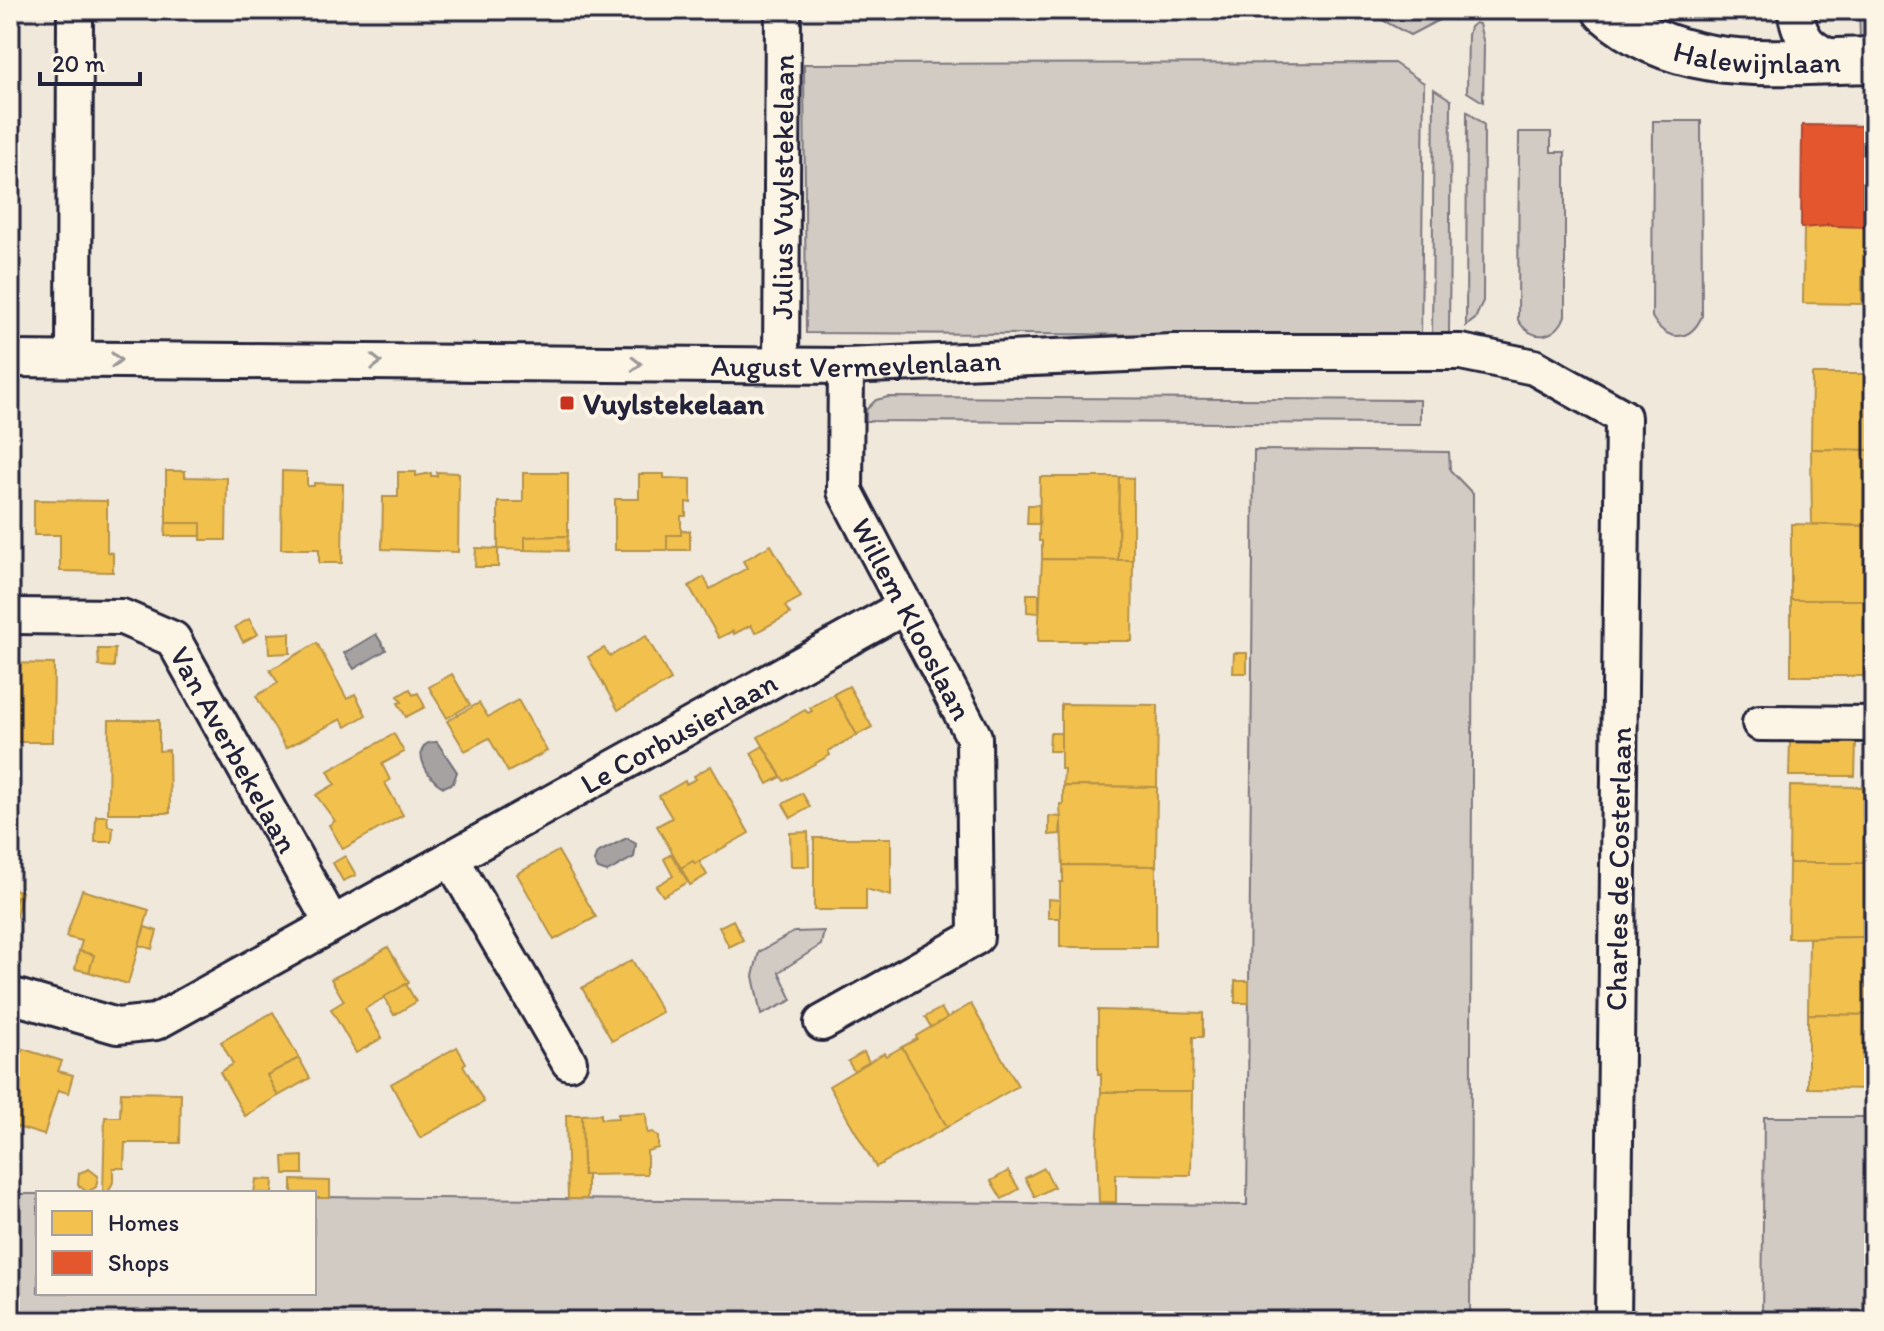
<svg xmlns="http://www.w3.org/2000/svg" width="1884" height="1331" font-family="Itim,sans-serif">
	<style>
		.green { fill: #d1cbc3; stroke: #7a767f; stroke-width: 2 }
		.water { fill: #a6a2a2; stroke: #716f79; stroke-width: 2 }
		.homes { fill: #f2c14e; stroke: #b49148; stroke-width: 2 }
		.shops { fill: #e4572e; stroke: #aa4732; stroke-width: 2 }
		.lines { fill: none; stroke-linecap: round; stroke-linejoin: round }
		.minor-casing { stroke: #22223b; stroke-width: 40 }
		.major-casing { stroke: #22223b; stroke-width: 50 }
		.minor { stroke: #fcf5e5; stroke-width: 34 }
		.major { stroke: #fcf5e5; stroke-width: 44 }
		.oneway { stroke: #9a9698 }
		.poi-dot { fill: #c8321e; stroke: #fcf5e5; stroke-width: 3 }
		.labels { text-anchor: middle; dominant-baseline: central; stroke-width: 8; stroke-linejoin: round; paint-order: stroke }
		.street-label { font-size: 30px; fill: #22223b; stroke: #fcf5e5 }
		.poi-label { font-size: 30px; font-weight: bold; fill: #22223b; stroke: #fcf5e5; text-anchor: start }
	</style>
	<rect width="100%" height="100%" fill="#efe8db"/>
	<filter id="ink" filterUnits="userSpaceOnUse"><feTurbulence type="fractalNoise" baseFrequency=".0125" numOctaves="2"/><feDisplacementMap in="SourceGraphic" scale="16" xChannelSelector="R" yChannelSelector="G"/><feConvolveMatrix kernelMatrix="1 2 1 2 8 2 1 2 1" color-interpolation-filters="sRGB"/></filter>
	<g filter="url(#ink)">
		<g class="green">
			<path d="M1375 10 1456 11 1410 35 1375 16Z"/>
			<path d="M1859 11H1874V38H1860Z"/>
			<path d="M1475 23 1479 24 1484 44 1483 102 1467 92 1468 35 1470 27Z"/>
			<path d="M1394 63 1424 83 1421 336 806 333 804 64Z"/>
			<path d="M1434 89 1451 100 1449 335 1432 336Z"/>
			<path d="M1467 111 1484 125 1483 301 1475 319 1466 326Z"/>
			<path d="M1653 121H1701L1702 316C1690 343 1666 342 1652 317Z"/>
			<path d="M1519 132H1551V152H1565V316C1556 340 1531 342 1518 320Z"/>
			<path d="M888 397 1420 400V424L866 421V410L876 400Z"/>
			<path d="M1254 450 1449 452 1450 470 1473 494 1470 1321H10V1194H38V1293H314V1197L1247 1205Z"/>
			<path d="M824 931 821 945 779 972 792 1000 761 1015 753 976 759 952 794 932Z"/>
			<path d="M1764 1117H1874V1321H1762Z"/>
		</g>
		<g class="water">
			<path d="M376 634 386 650 354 669 344 653Z"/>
			<path d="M437 742 457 772 453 783 444 787C428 782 406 741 437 742Z"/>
			<path d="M627 838 636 844 634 857 607 872 598 869 594 861 597 853Z"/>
		</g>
		<g class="homes">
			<path d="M1827 224 1832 226 1874 227V271H1862V304L1803 303 1804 226H1827Z"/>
			<path d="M1812 374H1874V450L1811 449Z"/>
			<path d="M1811 449 1874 450V526L1812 524Z"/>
			<path d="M166 471H185V477L227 478 226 540H201V523H166Z"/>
			<path d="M282 471 307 472V486H314V483L343 484 342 563H319V549H281Z"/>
			<path d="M398 472H416V476L431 473V476H437V472L459 473 458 552 382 549 383 497H398Z"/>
			<path d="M523 473H568V536L525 537V550L498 549V502H523Z"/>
			<path d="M639 474H664V478L691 479V503L686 502V516H681V535H667V550H615V499H639Z"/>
			<path d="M1040 477H1119L1118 560 1042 559V541H1039Z"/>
			<path d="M1119 477 1133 478V560H1118Z"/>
			<path d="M34 500 107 501V552L113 553V572L60 571V535H34Z"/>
			<path d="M1028 505H1039V524H1027Z"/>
			<path d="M166 523H201V536H165Z"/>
			<path d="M1791 524 1865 526V554H1872L1871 600H1791Z"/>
			<path d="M681 531H690V550H667V535H681Z"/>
			<path d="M568 536 567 551 525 550V537Z"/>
			<path d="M771 545 801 597 785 606 790 614 755 633 751 625 734 634 733 631 719 638 689 586 704 577 710 589 747 568 743 561Z"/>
			<path d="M476 548 498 549V567H475Z"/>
			<path d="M1042 559 1133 560 1132 641H1038Z"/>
			<path d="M1027 594H1039V613L1027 612Z"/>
			<path d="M1791 600H1871V647L1864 646V676H1791Z"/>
			<path d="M249 619 258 634 243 642 235 627Z"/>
			<path d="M290 633V653L269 654 268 634Z"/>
			<path d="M646 636 671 680 618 710 588 657 604 648 610 656Z"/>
			<path d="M317 643 347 699 355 694 366 715 346 727 341 719 286 748 256 696 278 683 270 670Z"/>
			<path d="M98 649H115L114 667 99 666Z"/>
			<path d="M1234 653H1247V673H1233Z"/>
			<path d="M10 663 54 664 53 742H10Z"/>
			<path d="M452 674 470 705 447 718 429 687Z"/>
			<path d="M849 686 872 727 857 735 834 694Z"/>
			<path d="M410 689 413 695 418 693 425 707 406 717 398 703 402 702 398 696Z"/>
			<path d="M834 694 857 735 828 751 830 755 784 781 758 737 805 710 808 713 812 711 810 708Z"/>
			<path d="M518 700 547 751 508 772 489 738 465 751 447 721 479 703 488 717Z"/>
			<path d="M1061 704 1158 705 1157 787 1063 786 1064 769H1061Z"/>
			<path d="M109 720H159V751L169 750 170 813H108Z"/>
			<path d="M1050 733H1061V751H1049Z"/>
			<path d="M394 734 404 752 382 764 390 780 385 783 403 815 343 849 329 825 335 821 316 795 335 784 328 771Z"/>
			<path d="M1790 740 1856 741 1855 776H1789Z"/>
			<path d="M763 746 781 777 768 784 751 753Z"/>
			<path d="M711 766 749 833 695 864 693 861 681 868 657 826 672 818 659 796 685 781 686 784 696 779 694 776Z"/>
			<path d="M1063 786 1157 787 1156 866 1063 865 1060 804H1063Z"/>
			<path d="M1790 786 1863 787V816H1870V863H1789Z"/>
			<path d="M802 793 810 807 791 818 783 804Z"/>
			<path d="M96 816H107L108 826 113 827 112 842H95Z"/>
			<path d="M1049 816 1061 817 1060 834 1049 835Z"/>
			<path d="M808 832 809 866H791L790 833Z"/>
			<path d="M814 838H891V896L866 889V910H814Z"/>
			<path d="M558 851 596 917 554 940 517 874Z"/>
			<path d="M671 854 688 882 663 896 656 886 673 876 664 859Z"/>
			<path d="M345 856 356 875 343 881 333 863Z"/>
			<path d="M693 861 695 864 699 861 707 875 690 885 681 868Z"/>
			<path d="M1789 863H1870L1869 909H1863V937L1788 938Z"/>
			<path d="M1063 865 1156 866V947H1060V882H1063Z"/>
			<path d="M10 888 19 891 10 921Z"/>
			<path d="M82 890 149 910 128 984 89 972 94 955 79 951 82 941 66 937Z"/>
			<path d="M19 891 22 892 10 941V921Z"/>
			<path d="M1048 899 1060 900V918H1048Z"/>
			<path d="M733 920 743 940 729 947 719 927Z"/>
			<path d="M145 927 157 931 152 949 139 945Z"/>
			<path d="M1863 937H1874V1015L1808 1014 1809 938Z"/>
			<path d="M388 947 409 983 365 1009 382 1038 356 1053 331 1009 344 1001 331 979 361 964Z"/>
			<path d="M79 951 94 955 89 972 75 969Z"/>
			<path d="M632 960 662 1012 612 1041 582 988Z"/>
			<rect x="1235" y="981" width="14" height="22"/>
			<path d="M406 984 416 1002 394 1015 384 997Z"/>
			<path d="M971 1004 1018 1086 947 1127 902 1047 917 1039 916 1036Z"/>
			<path d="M941 1008 947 1018 931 1027 925 1017Z"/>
			<path d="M1098 1010 1203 1013V1037H1193L1192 1092H1101V1074H1098Z"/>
			<path d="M273 1012 299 1058 267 1075 278 1096 245 1116 220 1072 233 1064 221 1042Z"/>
			<path d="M1808 1014 1874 1015V1089L1808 1088Z"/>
			<path d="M457 1047 466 1063 463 1065 484 1102 420 1138 391 1084Z"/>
			<path d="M902 1047 947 1127 876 1167 829 1086 884 1053 886 1056Z"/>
			<path d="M23 1049 62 1061 58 1071 73 1075 68 1093 58 1090 44 1135 10 1125V1071L16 1072Z"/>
			<path d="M864 1052 869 1062 854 1071 848 1061Z"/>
			<path d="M299 1058 310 1078 278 1096 267 1075Z"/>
			<path d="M121 1092 181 1093 180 1143H125L124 1168H113V1182L108 1193H103L105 1117H120Z"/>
			<path d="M1101 1092H1192L1191 1175 1116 1174V1202H1099L1097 1145Z"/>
			<path d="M646 1113 647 1133 653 1132 658 1137V1148L647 1151V1174L583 1175 582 1115 601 1114V1119L618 1118V1114Z"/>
			<path d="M566 1115H582L583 1175H587V1199H568Z"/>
			<path d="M303 1156V1174H284L283 1157Z"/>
			<path d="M1044 1168 1054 1187 1035 1197 1025 1178Z"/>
			<path d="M89 1169 98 1176 96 1187 87 1192 78 1185 79 1173Z"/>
			<path d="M1008 1171 1019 1189 1002 1199 991 1181Z"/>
			<path d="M256 1179 273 1180 272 1193H254Z"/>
			<path d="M292 1180 330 1181V1198H314V1193H292Z"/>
		</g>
		<path class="shops" d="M1802 125 1874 126V227L1832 226 1827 224V226L1801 228Z"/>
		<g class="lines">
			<defs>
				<g id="minor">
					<path d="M1795 10C1800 40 1809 49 1837 60"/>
					<path id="s1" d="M10 359 846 366 1173 352H1461L1534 367 1623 417 1613 1321"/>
					<path d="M74 359 75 10"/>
					<path id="s2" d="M781 365 783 10"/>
					<path id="s3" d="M10 616 122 617 173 639 332 924"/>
					<path d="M1760 723 1874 724"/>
					<path d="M451 858 569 1062"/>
					<path id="s4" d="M10 995 117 1026 156 1022 906 606"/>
					<path d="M822 1023 976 937 974 737 845 491 846 366"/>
				</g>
				<g id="major">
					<path id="s5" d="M1605 10C1680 77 1781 61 1874 60"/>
				</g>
			</defs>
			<use href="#minor" class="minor-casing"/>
			<use href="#major" class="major-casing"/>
			<use href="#minor" class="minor"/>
			<use href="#major" class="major"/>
		</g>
		<defs><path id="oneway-chevron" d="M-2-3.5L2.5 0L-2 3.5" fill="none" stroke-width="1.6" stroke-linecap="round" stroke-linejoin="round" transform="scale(2)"/></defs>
		<g class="oneway">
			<use href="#oneway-chevron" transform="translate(116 360)"/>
			<use href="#oneway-chevron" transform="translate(376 362)"/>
			<use href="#oneway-chevron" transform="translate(636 364)"/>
		</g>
	</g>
	<rect class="poi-dot" x="559" y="395" width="16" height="16" rx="4"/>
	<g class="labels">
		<g class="street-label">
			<text stroke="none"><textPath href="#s5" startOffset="164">Halewijnlaan</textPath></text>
			<text stroke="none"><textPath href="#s2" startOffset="178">Julius Vuylstekelaan</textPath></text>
			<text stroke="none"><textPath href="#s1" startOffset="846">August Vermeylenlaan</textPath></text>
			<text transform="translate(912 619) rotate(62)">Willem Klooslaan</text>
			<text stroke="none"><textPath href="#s4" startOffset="748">Le Corbusierlaan</textPath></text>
			<text stroke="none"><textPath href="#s3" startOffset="294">Van Averbekelaan</textPath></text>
			<text transform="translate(1618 869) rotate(-89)">Charles de Costerlaan</text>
		</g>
		<g class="poi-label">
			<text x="583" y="403">Vuylstekelaan</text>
		</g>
	</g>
	<rect width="1884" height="1331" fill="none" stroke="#fcf5e5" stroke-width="40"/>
	<rect x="20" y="20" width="1844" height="1291" fill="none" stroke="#22223b" stroke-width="3" filter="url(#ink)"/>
	<rect x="36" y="1191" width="280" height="104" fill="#fcf5e5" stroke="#a5a1a1" stroke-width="2"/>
	<rect x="52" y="1211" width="40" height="24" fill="#f2c14e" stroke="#a5a1a1" stroke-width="2"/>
	<text x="108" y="1231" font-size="24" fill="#22223b">Homes</text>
	<rect x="52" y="1251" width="40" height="24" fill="#e4572e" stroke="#a5a1a1" stroke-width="2"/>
	<text x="108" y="1271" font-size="24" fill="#22223b">Shops</text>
	<path d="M40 72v12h100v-12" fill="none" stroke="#22223b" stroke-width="4"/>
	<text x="52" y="72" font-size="24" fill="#22223b" stroke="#fcf5e5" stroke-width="6" paint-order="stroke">20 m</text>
</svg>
